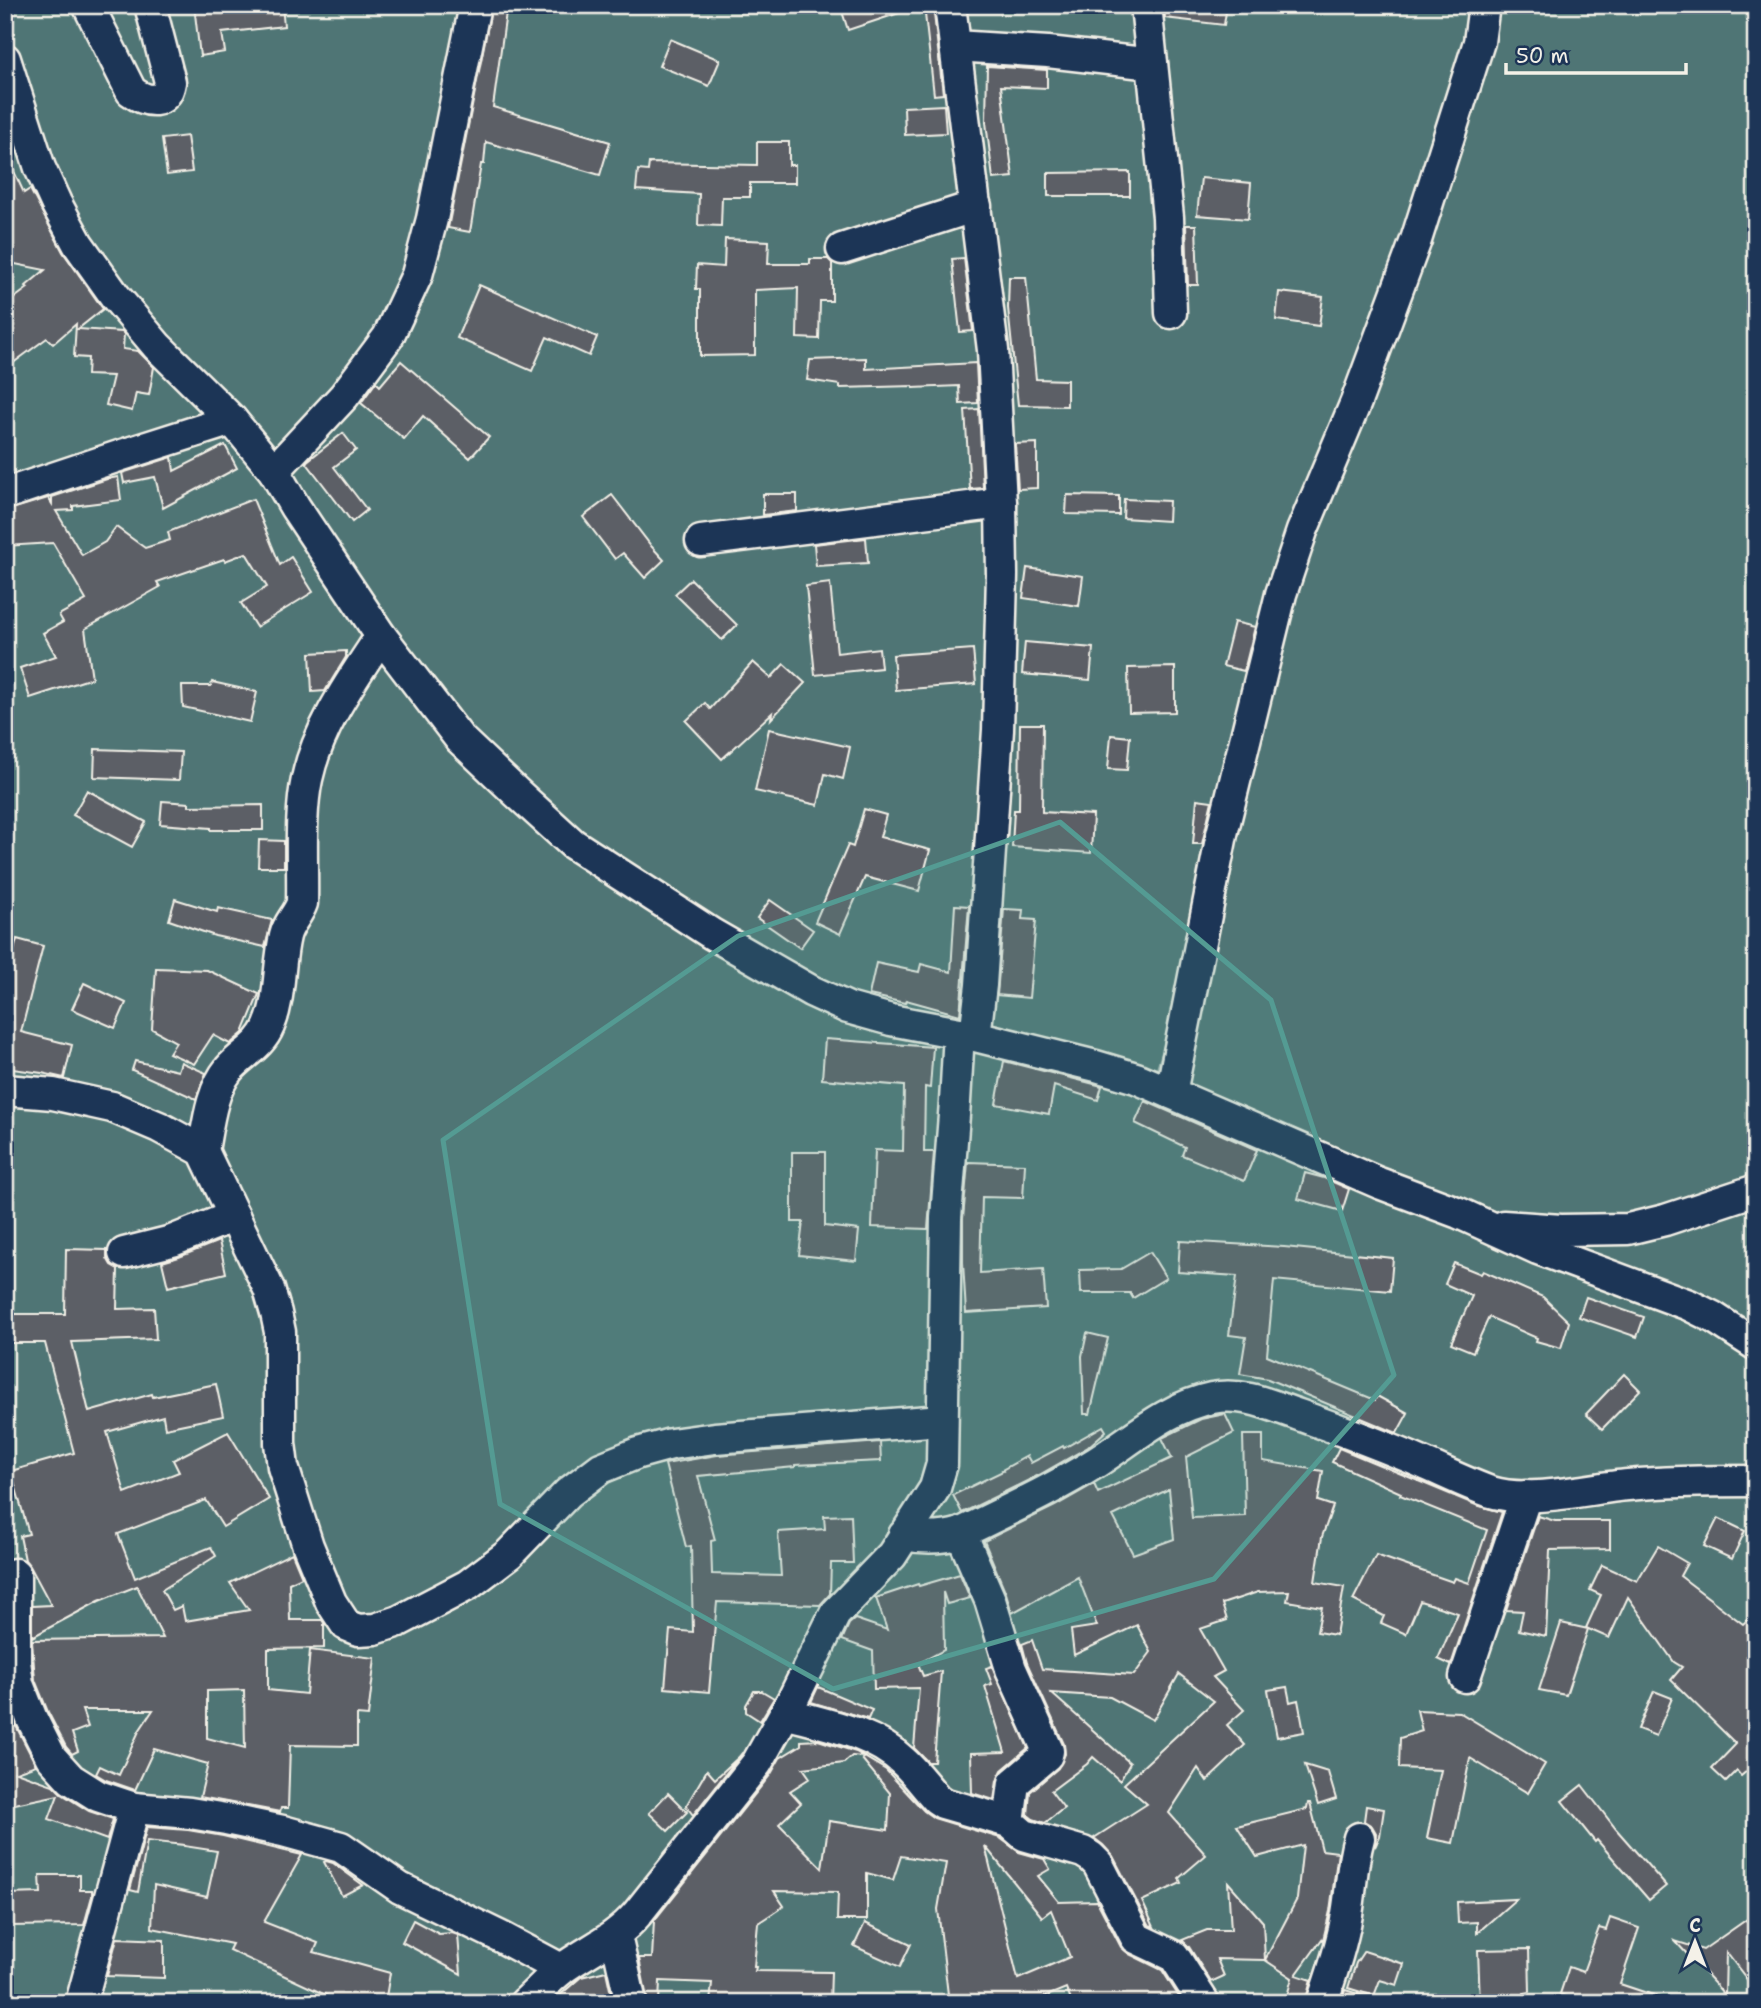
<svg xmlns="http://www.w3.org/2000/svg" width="1761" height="2008" font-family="'Shantell Sans',sans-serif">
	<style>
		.green { fill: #507475; stroke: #a2b2ae; stroke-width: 2; fill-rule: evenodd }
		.building { fill: #5b5e66; stroke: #f4f1e8; stroke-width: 2; fill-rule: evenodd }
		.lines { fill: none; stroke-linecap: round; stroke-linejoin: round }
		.minor-casing { stroke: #f4f1e8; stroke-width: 35 }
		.minor { stroke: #1d3557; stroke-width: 30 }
		.marked { fill: #549b93; fill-opacity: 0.2; stroke: #549b93; stroke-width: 5; stroke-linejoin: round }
	</style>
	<rect width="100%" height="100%" fill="#30415c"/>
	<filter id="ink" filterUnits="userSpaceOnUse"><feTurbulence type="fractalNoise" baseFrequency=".0143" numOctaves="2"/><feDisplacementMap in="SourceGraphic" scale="14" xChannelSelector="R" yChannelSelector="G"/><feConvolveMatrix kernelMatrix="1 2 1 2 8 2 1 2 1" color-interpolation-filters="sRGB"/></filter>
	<g filter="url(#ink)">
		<path class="green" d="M5 5H1756V2003H5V74L35 170 5 42ZM1171 1022 1179 1063 1201 1108 1070 1055 1157 1069Z"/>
		<g class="building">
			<path d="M194 5H282L284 26 222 33 225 52 200 56Z"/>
			<path d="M492 5H507L493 107 610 142 600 175 486 142 484 164H481L470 232 448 228Z"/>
			<path d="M840 5H910L911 9 848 30Z"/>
			<path d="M924 5H933L943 94 934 95Z"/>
			<path d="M1164 5H1227L1224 25 1165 18Z"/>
			<path d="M670 39 720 60 709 86 659 66Z"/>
			<path d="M987 66 1047 70V88L1001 86 1013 177 993 179 986 122Z"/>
			<path d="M944 105 946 133 905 135 904 107Z"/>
			<path d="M187 136 192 172 167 175 162 139Z"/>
			<path d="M757 142H789V165H795V183H750V197H722L721 226 698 225 699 194 636 190 638 170 648 171 649 163 757 165Z"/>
			<path d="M5 152 24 193 30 189 31 191 63 252 103 309 78 329 122 332 124 334 123 349 138 351 154 367 149 395 136 393 132 411 106 405 113 376 87 375 88 358 74 357 76 324 53 344 47 338 5 369V305L28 288 26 286 45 270 5 262Z"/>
			<path d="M1130 172V196H1048V173Z"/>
			<path d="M1201 178 1251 183 1248 219 1197 215Z"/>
			<path d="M1186 225H1196L1198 285H1188Z"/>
			<path d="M725 239 769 241 768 264H810V259H828L832 263V301H820L819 339 797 338 798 288 755 290V355L700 356V289H696L697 265 724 267Z"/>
			<path d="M964 258 973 331 960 332 952 259Z"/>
			<path d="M1009 277H1026L1036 379 1067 380V406L1018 405 1008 308Z"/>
			<path d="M479 285 597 337 589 356 547 337 532 371 457 338Z"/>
			<path d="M1279 292 1323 297 1319 326 1276 320Z"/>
			<path d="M866 358V369L976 363 978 403 960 404 959 386 913 388V386L840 388V385L807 380 810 360Z"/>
			<path d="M401 361 489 437 470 458 423 416 404 439 361 403 376 382 380 386Z"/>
			<path d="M979 409 983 488 970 489 965 410Z"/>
			<path d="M343 433 356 450 334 467 367 510 352 522 306 462Z"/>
			<path d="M1037 443V488L1018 489 1015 444Z"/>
			<path d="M225 445 237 468 163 508 155 477 124 483 122 473 172 457 174 471Z"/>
			<path d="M118 477 121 500 73 506V510L56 511 82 555 105 542 116 527 145 548 170 540 168 532 253 499 280 565 291 557 313 592 256 627 241 603 267 587 246 553 225 561 224 559 157 582 160 587 85 629 92 678 30 698 20 668 56 656 43 633 63 622 59 615 86 600 53 543 5 546V511L48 498 52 504V497L107 479Z"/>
			<path d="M763 494H797V511L763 515Z"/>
			<path d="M612 495 652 547 664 560 645 578 623 553 615 559 583 517Z"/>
			<path d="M1067 495 1119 496V515L1066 514Z"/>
			<path d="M1124 499 1169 501 1168 521 1123 518Z"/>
			<path d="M866 538 868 563 816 566 814 544Z"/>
			<path d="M1027 568 1083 576 1079 606 1023 598Z"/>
			<path d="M691 579 737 625 722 640 675 594Z"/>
			<path d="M830 583 837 653 879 648 881 668 815 675 806 586Z"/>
			<path d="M1234 622 1255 627 1244 671 1223 666Z"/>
			<path d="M1025 642 1093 648 1090 680 1022 674Z"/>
			<path d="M973 649 976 684 896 690 893 655Z"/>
			<path d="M346 651V657L325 691 312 692 310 653Z"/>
			<path d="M753 662 771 678 784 664 805 683 771 719 772 713 722 759 686 721 705 703 710 709Z"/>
			<path d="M1175 667V712L1129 713 1128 668Z"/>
			<path d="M212 682 257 692 250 722 183 707 182 686H211Z"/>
			<path d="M1020 724H1043L1042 812 1093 815 1091 853 1012 847 1014 810H1019Z"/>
			<path d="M769 729 850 747 843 779 825 774 818 805 755 791Z"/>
			<path d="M1111 735 1130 737 1127 770 1108 769Z"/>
			<path d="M95 749 181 752 179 780 94 777Z"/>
			<path d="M87 790 146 822 132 847 73 815Z"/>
			<path d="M1197 799 1212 801 1202 844H1193Z"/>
			<path d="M162 801 189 803V806L263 805V830H211V828L160 824Z"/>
			<path d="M864 809 886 815 880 837 930 850 919 891 865 877 840 934 815 922 848 845 853 847Z"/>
			<path d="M259 840 284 841V867H258Z"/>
			<path d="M175 899 217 912 218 908 272 920 265 947 215 936 169 920Z"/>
			<path d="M770 900 813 930 800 948 757 918Z"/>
			<path d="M955 905 969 906 960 1015 906 1000 905 1003 869 995 876 963 919 972 921 964 951 972Z"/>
			<path d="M1004 909 1023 910 1022 919 1036 920 1029 998 997 995Z"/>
			<path d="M17 939 43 946 21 1032 72 1045 64 1078 42 1073 5 1068V985Z"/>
			<path d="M156 968 207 970 259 994 243 1033 230 1044 213 1035 194 1064 169 1053 176 1042 152 1029Z"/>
			<path d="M84 983 126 1003 115 1028 72 1009Z"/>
			<path d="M825 1039 933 1047 930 1088 925 1087 924 1152H934L928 1229 872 1227 875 1150 903 1151 904 1086 822 1079Z"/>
			<path d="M135 1061 178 1071 181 1062 206 1073 196 1099 132 1070Z"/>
			<path d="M1004 1061 1102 1086 1098 1100 1054 1086 1049 1114 996 1104Z"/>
			<path d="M1145 1101 1257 1150 1244 1181 1182 1155 1185 1147 1135 1123Z"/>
			<path d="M792 1152H825V1226L859 1230 856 1261 799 1255 803 1222H792Z"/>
			<path d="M968 1162 1025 1164 1023 1198 982 1197 980 1273 1043 1269 1046 1308 966 1313 963 1262V1219Z"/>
			<path d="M1305 1173 1324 1178 1349 1189 1342 1211 1298 1199Z"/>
			<path d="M219 1241 226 1273 168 1287 162 1262 179 1257Z"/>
			<path d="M1180 1241 1284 1247 1393 1258 1390 1291 1274 1280 1267 1355 1375 1400 1377 1396 1408 1413 1397 1433 1268 1379 1240 1374 1246 1337 1229 1335 1237 1276 1178 1272Z"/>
			<path d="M66 1249 107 1250V1258L111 1265 118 1269 117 1309 154 1308 156 1339 72 1342 89 1412 152 1394 153 1397 216 1384 223 1416 165 1428 163 1416 107 1432 125 1493 179 1472 173 1460 228 1432 269 1499 223 1527 206 1500 118 1534 135 1578 211 1547 216 1556 162 1590 173 1610 182 1606 185 1621 249 1610 230 1583 292 1553 302 1577 289 1583 290 1620H322L324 1623V1648L268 1649V1690L306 1694 310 1650 375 1658 368 1716 357 1715V1746L290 1745 288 1808H281L280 1812 200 1797 208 1764 154 1749 135 1790 106 1780 96 1774 100 1766 119 1775 139 1731 153 1710H82L88 1727 72 1733 78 1751 72 1754 66 1747 48 1712 35 1680 32 1640 163 1638 137 1586 99 1601 32 1637V1606L51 1605 30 1566 25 1560 20 1536 29 1534 11 1471 74 1453 45 1343H5V1314H65ZM244 1690 245 1748 207 1738V1691Z"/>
			<path d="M1150 1252 1166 1278 1133 1298 1130 1293H1081L1080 1270 1121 1269Z"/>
			<path d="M1454 1263 1481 1274 1483 1271 1543 1297 1569 1322 1561 1348 1536 1341 1537 1338 1489 1317 1473 1352 1451 1343 1472 1296 1445 1284Z"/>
			<path d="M1586 1297 1644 1317 1637 1337 1579 1317Z"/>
			<path d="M1087 1333 1108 1338 1090 1414H1084L1082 1356Z"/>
			<path d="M1624 1374 1640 1390 1602 1429 1586 1414Z"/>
			<path d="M1225 1414 1234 1433 1186 1457 1192 1518 1245 1516 1243 1435H1263V1461L1323 1471 1318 1501 1333 1506 1322 1537 1315 1582 1344 1587 1336 1635 1317 1632 1322 1607 1287 1601 1289 1591 1258 1592 1222 1604 1227 1620 1200 1629 1224 1671 1213 1677 1244 1710 1227 1725 1245 1745 1207 1781 1198 1768 1169 1813 1206 1855 1179 1878 1181 1883 1142 1901 1154 1927 1149 1925 1113 1856 1103 1845 1094 1838 1147 1804 1124 1784 1214 1701 1179 1674 1153 1720 1110 1697 1051 1693 1130 1763 1120 1781 1093 1757 1087 1764 1051 1791 1064 1808 1045 1823 1033 1819 1028 1815 1030 1792 1058 1768 1065 1754 1064 1744 1027 1663 1022 1644 1032 1640 1042 1669 1134 1675 1151 1652 1137 1625 1074 1655 1071 1630 1097 1626 1078 1577 1012 1613 1006 1593 984 1541 1055 1506 1094 1484 1098 1493 1172 1458 1162 1438 1201 1419ZM1169 1489 1174 1539 1133 1554 1113 1516Z"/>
			<path d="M1103 1426 1106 1431 1088 1447 1039 1475 962 1513 953 1495 1003 1471 1002 1470 1027 1456 1031 1463 1063 1446 1064 1448Z"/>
			<path d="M880 1442 881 1461 795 1465V1467L698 1476 715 1540 711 1541 712 1574 781 1576 778 1532 825 1529 824 1516 851 1515 853 1563H831L830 1594 820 1605 717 1602 709 1692 665 1688 670 1630 693 1632 691 1546 686 1547 665 1464 717 1455Z"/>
			<path d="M1339 1448 1476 1505 1502 1512 1451 1665 1438 1659 1458 1613 1420 1601 1406 1634 1381 1623 1384 1616 1353 1600 1376 1555 1453 1582 1455 1578 1469 1583 1487 1530 1400 1495 1401 1493 1332 1462Z"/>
			<path d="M1538 1516 1555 1521H1610V1549L1550 1550 1546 1636 1519 1630 1523 1611 1506 1610Z"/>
			<path d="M1718 1518 1745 1531 1732 1559 1704 1546Z"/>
			<path d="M1658 1546 1687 1563 1680 1576 1743 1624 1756 1612V1763L1741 1776 1737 1771 1726 1782 1712 1769 1736 1744 1671 1680 1682 1667 1674 1662 1628 1597 1609 1638 1586 1628 1601 1595 1590 1590 1602 1565 1637 1581Z"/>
			<path d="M960 1574 970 1598 947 1604 943 1592 944 1650 918 1664 923 1676 941 1671 934 1762H928L914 1748 919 1688 874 1689 873 1651 842 1640 849 1624 855 1619 887 1630 876 1598 918 1584 919 1586Z"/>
			<path d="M1561 1623 1588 1629 1566 1695 1539 1690Z"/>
			<path d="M992 1666 1028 1748 1002 1770 997 1781 994 1800 972 1793 971 1753 1005 1752 985 1686 992 1684 986 1668Z"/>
			<path d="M818 1687 872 1710 868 1719 811 1702Z"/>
			<path d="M1287 1687 1290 1702 1298 1700 1304 1732 1277 1737 1268 1690Z"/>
			<path d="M754 1691H762L774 1698 760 1721 746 1712V1705Z"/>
			<path d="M1654 1691 1672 1698 1656 1736 1638 1729Z"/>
			<path d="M1417 1710 1459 1712 1545 1764 1528 1793 1470 1758 1453 1843 1427 1838 1441 1770 1399 1768 1400 1738 1422 1731Z"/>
			<path d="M16 1726 36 1765 16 1772 53 1785 62 1794 89 1811 113 1819 107 1840 49 1819 58 1795 5 1806V1730Z"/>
			<path d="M818 1740 856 1752 886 1770 924 1811 934 1818 1000 1838 1019 1852 1044 1859 1050 1869 1038 1876 1059 1902 1097 1901 1121 1947 1129 1954 1162 1970 1183 2003H1072L1066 1988 1030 2003H949L938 1909 946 1863 901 1856 893 1880 867 1873V1920H837L838 1892 774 1891 784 1906 758 1923 754 1967H756L755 1971 831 1972 830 2003H710L712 1983 660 1981 659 2003H648L639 1958H652L654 1921 771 1774 780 1758 801 1745V1741ZM852 1756 864 1757 862 1759 890 1793 888 1830 829 1821 822 1868 779 1824 801 1803 790 1791 810 1778 803 1768 844 1763ZM985 1846 1042 1917 1051 1910 1070 1957 1018 1979Z"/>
			<path d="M743 1753H742L693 1815 686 1806 707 1770 715 1779Z"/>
			<path d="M1305 1765 1328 1772 1336 1799 1318 1805Z"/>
			<path d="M1582 1785 1616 1829 1666 1886 1649 1900 1597 1840 1595 1842 1562 1801Z"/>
			<path d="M668 1793 687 1812 668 1831 649 1813Z"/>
			<path d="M1308 1803H1310L1322 1850 1338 1852 1330 1911 1323 1940 1322 1939 1296 1975 1311 1980 1305 2003H1285L1292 1978 1265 1960 1297 1899 1303 1845 1257 1857 1237 1826 1307 1809Z"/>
			<path d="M1366 1806 1384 1809 1380 1836 1375 1847 1376 1833 1372 1826 1364 1821Z"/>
			<path d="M147 1827 188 1830 223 1836 302 1855 264 1922 318 1943 314 1952 390 1973 385 2003H343L229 1950 232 1944 152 1928 154 1885 207 1897 217 1851 184 1846V1845L147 1841 138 1892 130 1890Z"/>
			<path d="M326 1861 333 1863 363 1885 342 1896 324 1862Z"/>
			<path d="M40 1875H80V1890H92V1896L84 1925 7 1926V1894L41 1893Z"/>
			<path d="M1228 1882 1263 1922 1265 1960 1217 1959 1224 1976 1211 1982 1189 1947 1182 1940 1207 1930H1231Z"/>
			<path d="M1516 1899 1477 1933V1922L1458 1923 1457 1902Z"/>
			<path d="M1756 1913V1991L1726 1952 1725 1995 1675 1941 1703 1950Z"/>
			<path d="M1610 1918 1639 1928 1620 1984 1665 1999 1664 2003H1584L1560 1994 1569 1967 1583 1972 1599 1928 1606 1930Z"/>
			<path d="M413 1920 439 1934 452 1933 458 1935 461 1974 402 1942Z"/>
			<path d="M865 1923 911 1944 900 1967 854 1946Z"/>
			<path d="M117 1938 164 1940V1978L107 1976Z"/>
			<path d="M1529 1949 1530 1992 1524 1993V2003H1480L1478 1950Z"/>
			<path d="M1364 1951 1404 1964 1397 1985 1380 1980 1374 1996 1348 1988 1356 1963Z"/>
			<path d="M606 1971 613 2003H551L581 1977Z"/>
			<path d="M1345 1990 1371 1998 1370 2003H1341Z"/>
		</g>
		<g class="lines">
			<defs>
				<g id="minor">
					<path d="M88 5 131 91C147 103 166 106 170 82L150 5"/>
					<path d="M950 5 993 350 1001 503 1002 575 998 730 981 985 975 1036"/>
					<path d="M1146 5 1168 217 1171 313"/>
					<path d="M955 46 1048 52 1152 64"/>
					<path d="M5 59 40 168 56 203 78 244 115 296 157 346 232 420 274 471 295 507 381 636 460 739 517 793 573 844 712 934 811 991 848 1008 891 1020 975 1036 1096 1066 1136 1078 1379 1183 1459 1213 1538 1249 1689 1305 1713 1317 1756 1345"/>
					<path d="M842 249 976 206"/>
					<path d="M274 471 344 396 388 337 417 275 432 219 475 5"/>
					<path d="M5 494 122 455 232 420"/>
					<path d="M701 541 1001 503"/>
					<path d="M5 1090 53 1094 112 1107 159 1127 203 1151 234 1216"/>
					<path d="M1171 1093 1222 834 1281 594 1302 531 1356 402 1416 240 1479 42 1484 5"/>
					<path d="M203 1151C208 1124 211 1091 229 1069 242 1054 261 1046 269 1026 281 998 278 965 285 936 288 923 298 915 302 903 303 864 299 816 307 779 318 727 352 680 381 636"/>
					<path d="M1503 1226 1561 1230 1628 1229 1665 1220 1756 1190"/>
					<path d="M124 1253 172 1241 234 1216 269 1289 276 1313 280 1332V1443L283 1467 308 1546 331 1602 346 1625 358 1630 375 1629 399 1621 468 1585 509 1554 568 1493 601 1468 638 1453 671 1444 715 1438 942 1420"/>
					<path d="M961 1533 990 1600 1011 1669 1048 1751 1047 1755 1014 1783 1009 1822 1024 1835 1083 1852 1091 1857 1098 1864 1136 1938 1174 1956 1204 2003"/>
					<path d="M904 1535C924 1539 941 1539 961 1533 1006 1511 1054 1489 1097 1462 1134 1438 1168 1407 1212 1398 1243 1392 1270 1405 1299 1415 1341 1430 1382 1445 1423 1463 1446 1473 1468 1484 1491 1492 1529 1504 1589 1488 1628 1485 1671 1481 1713 1481 1756 1481"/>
					<path d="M15 1574V1661L18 1684 32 1719 51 1757 71 1779 98 1796 134 1808 190 1813 226 1819 283 1831 341 1847 400 1888 501 1937 561 1969"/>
					<path d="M1465 1677 1526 1496"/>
					<path d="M785 1713C825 1724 873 1732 904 1762 916 1773 926 1787 937 1799L943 1803 1009 1822"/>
					<path d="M616 1936 631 2003"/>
					<path d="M81 2003 134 1808"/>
					<path d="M525 2003C537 1992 549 1979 562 1969 588 1950 616 1939 637 1914L757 1763 794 1697 835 1614 892 1555 935 1488 942 1464 946 1218 955 1102 959 1033"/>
					<path d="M1322 2003C1332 1973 1342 1944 1347 1914 1352 1886 1351 1866 1359 1838"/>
				</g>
			</defs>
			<use href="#minor" class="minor-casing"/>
			<use href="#minor" class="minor"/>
		</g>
	</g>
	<path class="marked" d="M1060 822 1271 1000 1394 1375 1214 1579 833 1689 500 1504 443 1140 738 936Z"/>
	<rect width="1761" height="2008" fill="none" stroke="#1d3557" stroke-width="28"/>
	<rect x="14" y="14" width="1733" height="1980" fill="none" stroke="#f4f1e8" stroke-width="2.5" filter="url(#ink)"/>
	<g transform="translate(1695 1942)" stroke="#1d3557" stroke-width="5" paint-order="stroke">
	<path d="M0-5L12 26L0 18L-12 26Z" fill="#f4f1e8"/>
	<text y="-10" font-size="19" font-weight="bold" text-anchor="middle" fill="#f4f1e8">С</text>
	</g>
	<path d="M1506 63v10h180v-10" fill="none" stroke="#f4f1e8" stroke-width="3.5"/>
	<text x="1516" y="63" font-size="21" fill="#f4f1e8" stroke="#1d3557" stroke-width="5" paint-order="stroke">50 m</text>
</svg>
